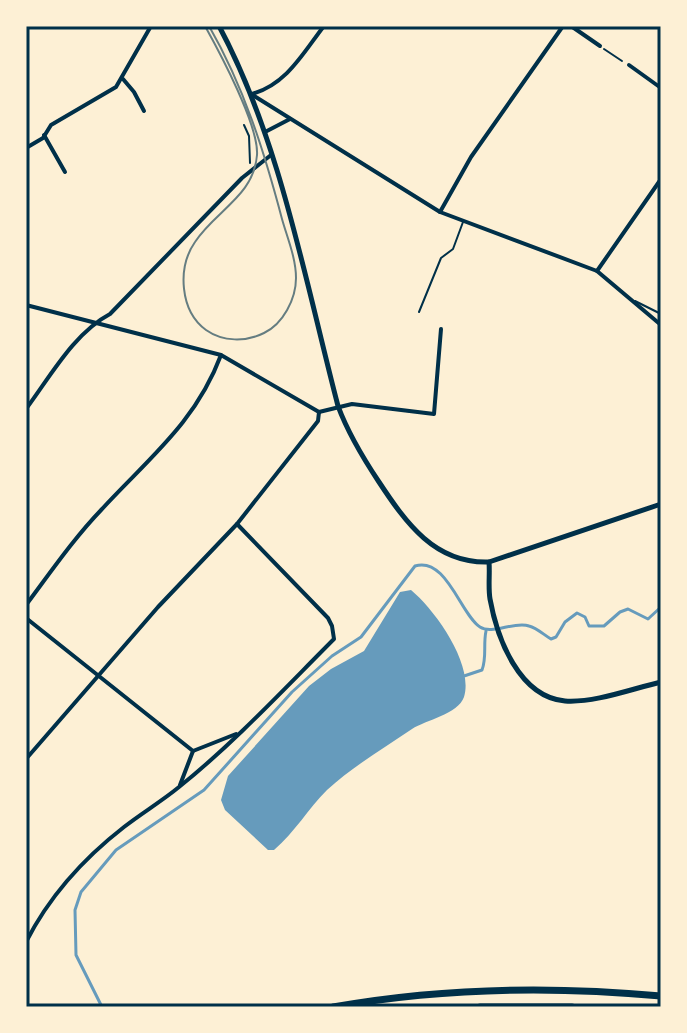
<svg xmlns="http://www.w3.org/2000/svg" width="687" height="1033" font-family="Signika,sans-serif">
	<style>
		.water { fill: #669bbc }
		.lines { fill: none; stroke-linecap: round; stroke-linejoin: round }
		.stream { stroke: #669bbc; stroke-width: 3 }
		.path { stroke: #003049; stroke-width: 2 }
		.service { stroke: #003049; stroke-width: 2 }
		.minor { stroke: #003049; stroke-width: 4 }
		.tertiary { stroke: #003049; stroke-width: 5 }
		.secondary { stroke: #003049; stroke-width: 5 }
		.motorway { stroke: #003049; stroke-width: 7 }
		.tram { stroke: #657d81; stroke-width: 2 }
		.neatline { fill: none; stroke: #003049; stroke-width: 3 }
	</style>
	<rect width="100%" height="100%" fill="#fdf0d5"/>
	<path class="water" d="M411 590C435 610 474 664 464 697 458 714 426 720 412 729 384 748 352 767 327 790 308 809 295 832 274 850H268L225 810 221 800 228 776 309 686 331 669 364 651 400 592Z"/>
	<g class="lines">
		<g class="stream">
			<path d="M464 676 482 670C487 657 483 645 486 631"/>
			<path d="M102 1007 76 955 75 910 81 892 116 850 204 790 292 692 332 656 361 637 415 566C446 556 461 615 480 627 492 635 514 621 529 626 537 628 544 635 551 639L556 637 565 622 577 613 585 617 589 626H604L620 612 628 609 648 619 661 607"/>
		</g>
		<g class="path">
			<path d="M604 49 622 61"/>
			<path d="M244 125 249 136 250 163"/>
		</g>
		<g class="service">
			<path d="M635 301 661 314"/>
			<path d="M419 312 441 258 453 249 463 222"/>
		</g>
		<g class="minor">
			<path d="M571 26 600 46"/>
			<path d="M629 65 661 88"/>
			<path d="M123 79 134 92 144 111"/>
			<path d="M251 94 440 212 597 271 661 325"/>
			<path d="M252 94C287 84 303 53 324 26"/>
			<path d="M265 132 290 119"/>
			<path d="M44 135 65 172"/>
			<path d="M26 148 43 138 51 125 116 87 151 26"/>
			<path d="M440 212 471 157 563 26"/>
			<path d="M597 271 661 179"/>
			<path d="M26 305 221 355 319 412"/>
			<path d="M26 409C50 377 74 333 110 314L242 178 271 155"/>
			<path d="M319 412 352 404 434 414 441 329"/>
			<path d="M26 605C50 573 74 538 102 509 149 458 196 422 221 355"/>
			<path d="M26 618 193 751 180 785"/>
			<path d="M193 751 236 734"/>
			<path d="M26 759 158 607 237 524 318 421 319 412"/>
			<path d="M26 942C49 897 84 858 124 827 142 813 162 801 179 787 234 743 284 689 334 639L332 626 328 618 237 524"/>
		</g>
		<path class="tertiary" d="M219 26C280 140 305 280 338 406 348 433 363 458 379 482 406 523 435 564 489 562"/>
		<path class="secondary" d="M661 504 489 562C490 574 488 587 490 599 497 638 519 697 565 701 595 703 631 689 661 682"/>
		<g class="motorway">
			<path d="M333 1007C440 988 553 986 661 996"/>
			<path d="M480 1007H572"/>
		</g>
		<path class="tram" d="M205 26C220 53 259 126 257 155 254 196 215 211 195 242 177 268 180 311 206 330 223 342 246 342 264 333 283 324 296 299 296 278 296 258 287 237 282 219 264 151 244 87 209 26"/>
	</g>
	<rect width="687" height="1033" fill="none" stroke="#fdf0d5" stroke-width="56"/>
	<rect x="28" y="28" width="631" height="977" class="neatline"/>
</svg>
